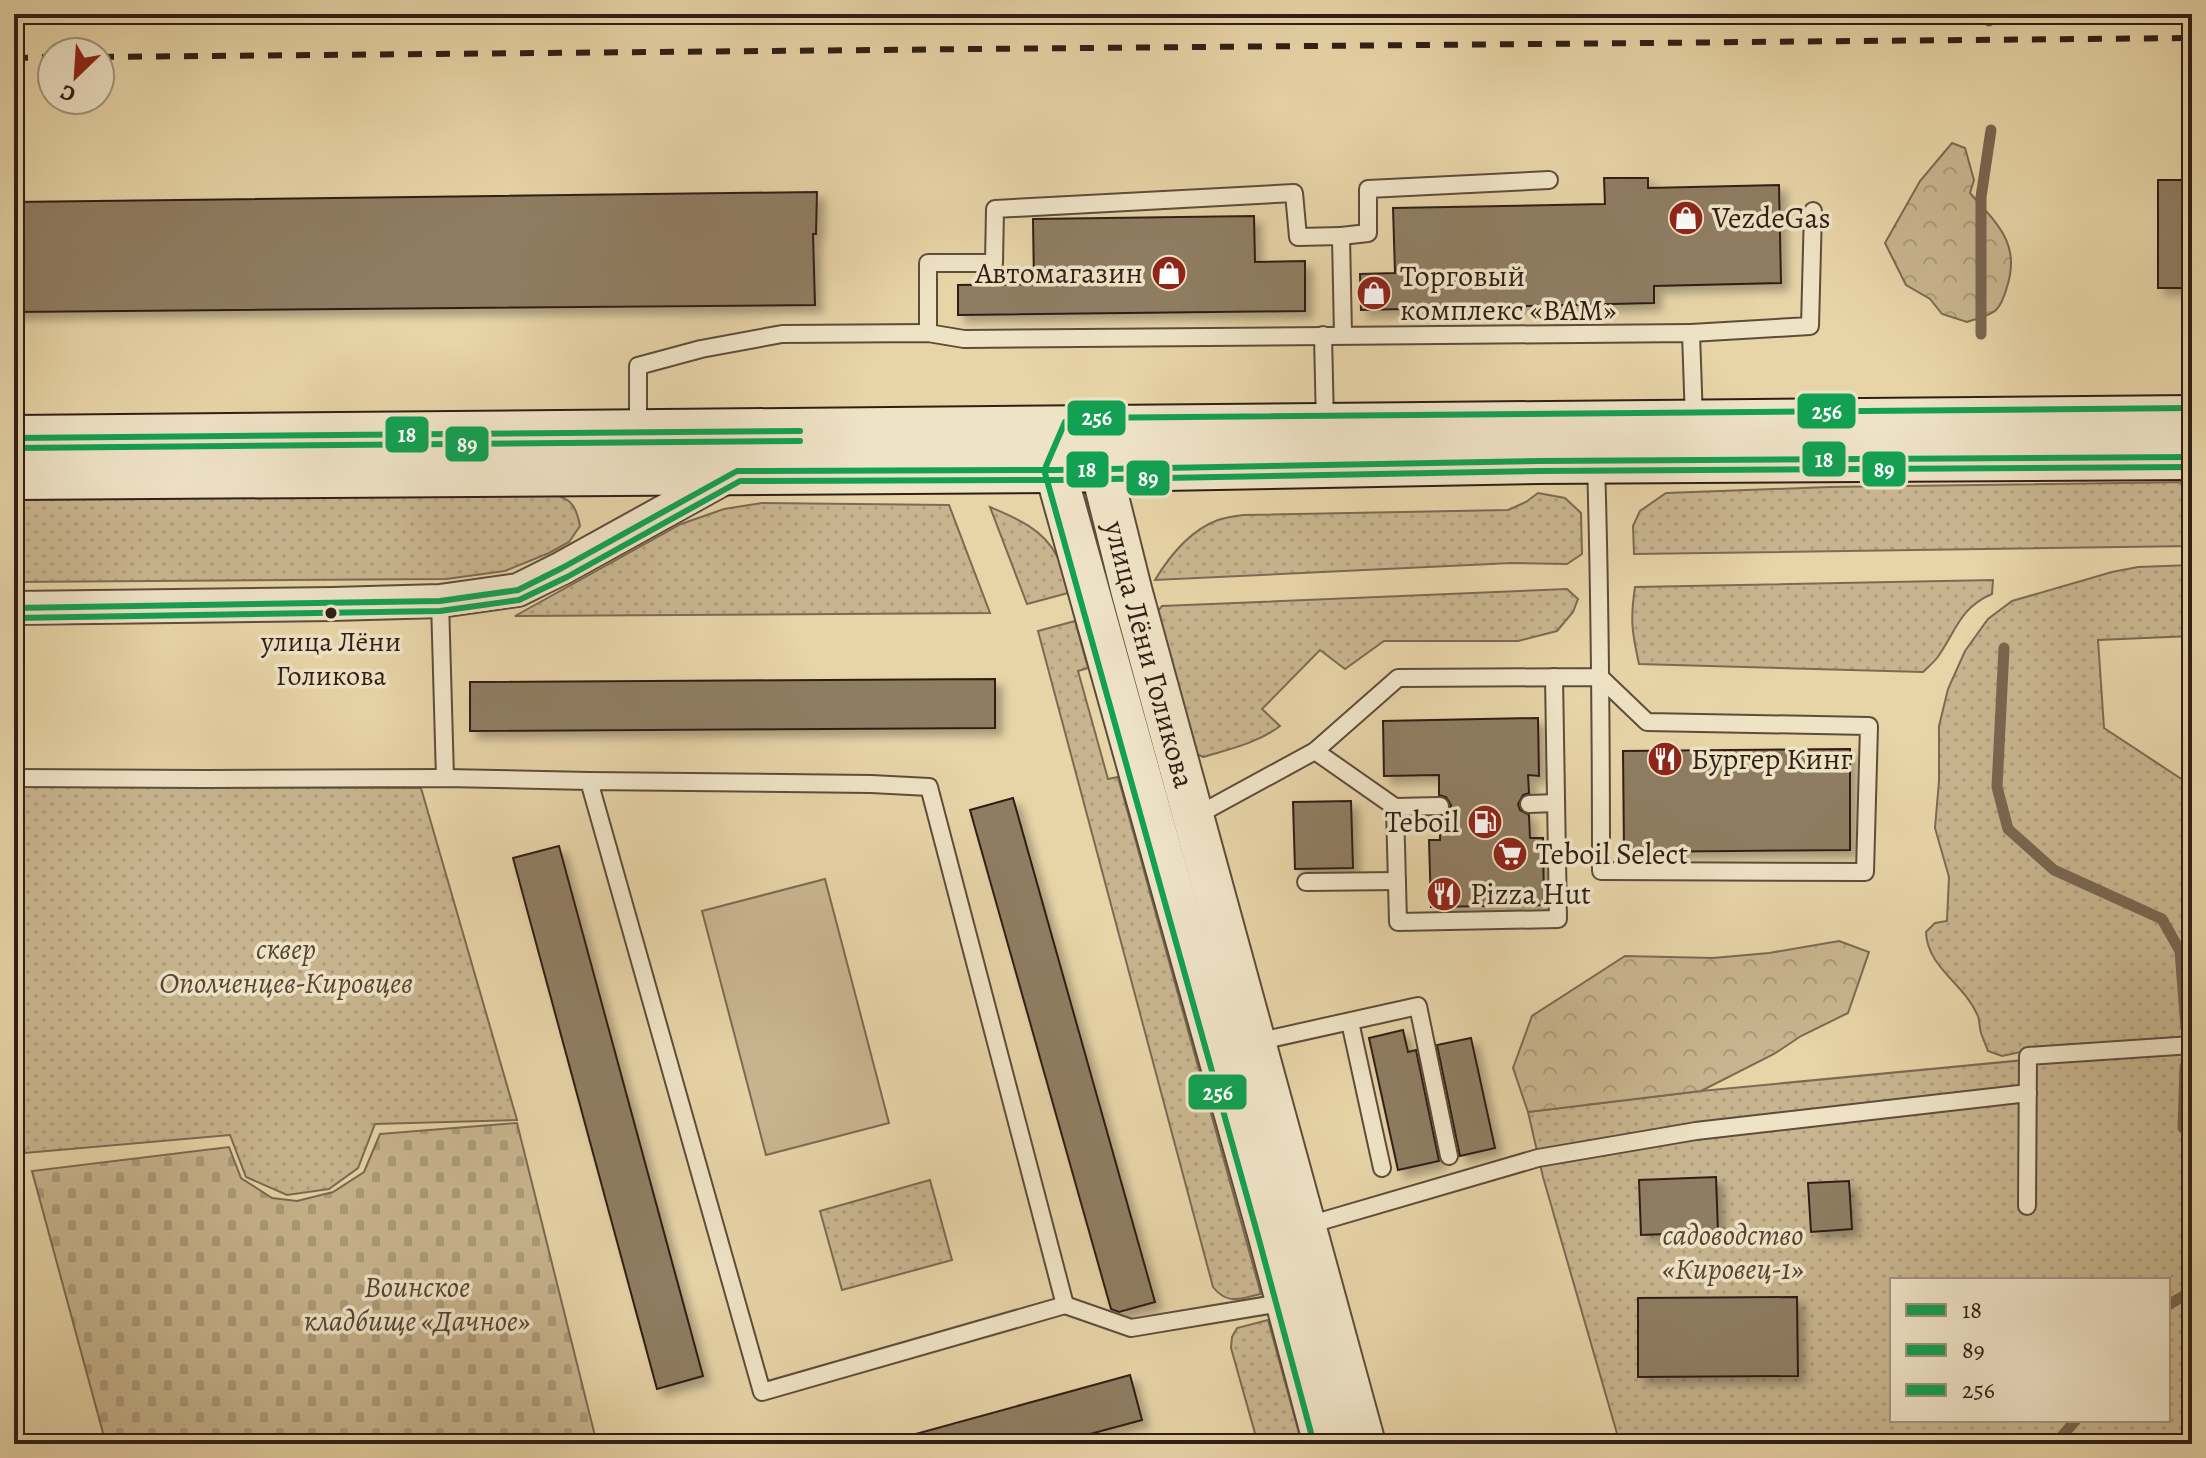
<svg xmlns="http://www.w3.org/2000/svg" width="2206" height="1458" font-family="Alegreya,serif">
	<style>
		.green { fill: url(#green-dots); stroke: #7c6a53; stroke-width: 2; fill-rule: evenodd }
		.forest { fill: url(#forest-crowns); stroke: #7c6a53; stroke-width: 2 }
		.cemetery { fill: url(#cemetery-stones); stroke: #7c6a53; stroke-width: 2 }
		.pitch { fill: #c8b58f; stroke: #7c6a53; stroke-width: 2 }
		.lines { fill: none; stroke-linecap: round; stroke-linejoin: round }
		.stream { stroke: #796650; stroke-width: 11 }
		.building { fill: #8f7d62; stroke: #301e17; stroke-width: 2; filter: url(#shadow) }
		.service-casing { stroke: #5e4c3b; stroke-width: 20 }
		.minor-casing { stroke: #5e4c3b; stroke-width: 36 }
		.tertiary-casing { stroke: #5e4c3b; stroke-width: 44 }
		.secondary-casing { stroke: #301e17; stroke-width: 48 }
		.service { stroke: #efe3c6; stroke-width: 16 }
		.minor { stroke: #efe3c6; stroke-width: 32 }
		.tertiary { stroke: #efe3c6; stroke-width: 40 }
		.secondary { stroke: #efe3c6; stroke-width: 44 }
		.rail { stroke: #301e17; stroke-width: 6; stroke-dasharray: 14 14; stroke-linecap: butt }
		.bus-1-casing { stroke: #efe3c6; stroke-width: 12 }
		.bus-2-casing { stroke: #efe3c6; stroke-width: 12 }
		.bus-3-casing { stroke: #efe3c6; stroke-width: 12 }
		.bus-1 { stroke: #12a152; stroke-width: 6 }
		.bus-2 { stroke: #12a152; stroke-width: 6 }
		.bus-3 { stroke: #12a152; stroke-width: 6 }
		.bus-dot { fill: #301e17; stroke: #efe3c6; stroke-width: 3 }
		.labels { text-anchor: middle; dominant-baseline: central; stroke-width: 7; stroke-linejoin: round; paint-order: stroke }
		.bus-label { font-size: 28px; fill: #301e17; stroke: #efe3c6 }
		.poi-label { font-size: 30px; fill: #301e17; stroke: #efe3c6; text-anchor: start }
		.street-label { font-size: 30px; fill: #301e17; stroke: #efe3c6 }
		.park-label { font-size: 30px; font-style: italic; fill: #564435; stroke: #efe3c6 }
		.line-badge { stroke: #efe3c6; stroke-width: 3 }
		.badge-label { font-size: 22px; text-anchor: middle; font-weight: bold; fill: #fff }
	</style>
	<defs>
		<pattern id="green-dots" width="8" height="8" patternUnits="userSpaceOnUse" patternTransform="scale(2)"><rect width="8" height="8" fill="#c8b58f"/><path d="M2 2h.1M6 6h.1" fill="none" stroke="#ac9b7b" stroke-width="1.8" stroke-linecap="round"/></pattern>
		<pattern id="forest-crowns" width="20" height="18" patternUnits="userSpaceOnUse" patternTransform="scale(2)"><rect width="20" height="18" fill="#c8b58f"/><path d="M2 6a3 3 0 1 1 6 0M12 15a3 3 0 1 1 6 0" fill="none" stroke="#ac9b7b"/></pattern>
		<pattern id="cemetery-stones" width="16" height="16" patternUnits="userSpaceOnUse" patternTransform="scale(2)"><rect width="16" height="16" fill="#c8b58f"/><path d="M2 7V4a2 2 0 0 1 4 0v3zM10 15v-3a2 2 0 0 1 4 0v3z" fill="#ac9b7b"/></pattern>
		<filter id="shadow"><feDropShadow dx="7" dy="7" stdDeviation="4" flood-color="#0004"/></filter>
	</defs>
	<rect width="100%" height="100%" fill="#e7d4a7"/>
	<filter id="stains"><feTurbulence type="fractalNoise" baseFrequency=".0025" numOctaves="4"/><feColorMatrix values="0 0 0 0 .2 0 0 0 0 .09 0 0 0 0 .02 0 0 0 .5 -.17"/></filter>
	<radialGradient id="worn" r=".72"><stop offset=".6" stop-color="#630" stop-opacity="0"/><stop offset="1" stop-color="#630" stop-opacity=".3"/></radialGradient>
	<g class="green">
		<path d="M2192 482V546L1634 554 1633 526 1640 511 1666 493 1829 487Z"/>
		<path d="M540 492C566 497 575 498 580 526L569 542 549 553 505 571 446 579 14 582V496Z"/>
		<path d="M1538 493 1565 498 1581 513 1582 554 1567 564 1512 563 1155 580C1170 555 1191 530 1218 520 1226 517 1235 516 1243 515L1508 510 1526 502Z"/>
		<path d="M762 503 949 505 990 613 515 616 681 524 724 509Z"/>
		<path d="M990 507C1016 518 1043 529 1057 556 1063 567 1065 581 1068 593L1027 604Z"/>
		<path d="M2192 565V636L2098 640 2104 728 2192 786V1039L2030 1050 2002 1056 1988 1051C1986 1045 1983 1039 1981 1033 1979 1027 1980 1019 1977 1014 1964 984 1927 967 1926 932L1935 923 1947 921 1949 877 1935 828 1939 781V726L1948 689 1965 651 1988 619 2012 601 2112 572 2138 567Z"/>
		<path d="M1993 580 1992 594C1959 608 1956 632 1937 658 1933 663 1928 667 1923 672L1639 664C1632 632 1630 620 1635 587Z"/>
		<path d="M1567 589 1578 599 1573 612 1557 631 1518 641H1384L1345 669 1320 650 1262 709 1280 726C1258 743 1230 749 1203 757L1190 751 1155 615 1162 606Z"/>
		<path d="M1075 621 1088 668 1078 671 1108 779 1118 777 1261 1294C1240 1298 1228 1306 1213 1287L1038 631Z"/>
		<path d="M14 786 421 788 517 1120 375 1124 358 1168 329 1189 287 1195 246 1177 230 1135 25 1153 14 1108Z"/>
		<path d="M2192 1044V1444H1620L1543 1177 1528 1112 1701 1091ZM1892 1280H2168V1420H1892Z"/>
		<path d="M930 1180 952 1260 842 1290 820 1211Z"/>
		<path d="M1268 1320 1302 1444H1258L1231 1348 1232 1337 1237 1328Z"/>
	</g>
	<g class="forest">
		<path d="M1952 143 1965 148 1974 180 1970 193C1997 224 2021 243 2007 287 2005 294 2001 305 1996 310 1990 316 1975 319 1967 322L1942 314 1930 299 1906 285 1885 243 1920 181Z"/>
		<path d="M1839 941 1869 952 1848 1013 1801 1036 1774 1054 1701 1091 1528 1112 1513 1068 1532 1016 1625 956 1713 958 1769 953Z"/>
	</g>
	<path class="cemetery" d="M517 1123 597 1444H106L32 1171 229 1147 241 1178 272 1198 297 1201 333 1192 364 1172 380 1134Z"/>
	<path class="pitch" d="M825 879 889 1123 766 1155 702 911Z"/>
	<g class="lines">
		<g class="stream">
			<path d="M1989 21 1990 14"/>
			<path d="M1981 334V197L1991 130"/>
			<path d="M2004 648 1997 787 2008 829 2054 870 2162 919 2180 951 2186 1028"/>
			<path d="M2185 1066 2183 1128 2192 1134"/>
			<path d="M2168 1305 2192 1291"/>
			<path d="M2055 1444 2076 1420"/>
		</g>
	</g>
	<g class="building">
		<path d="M1604 178H1648V188L1779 185 1781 283 1654 286V303L1361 310 1360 274 1395 273 1393 208 1605 204Z"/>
		<rect x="2158" y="180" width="34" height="108"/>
		<path d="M817 192 816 234H813L815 305 14 312V202Z"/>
		<path d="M1254 216 1255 262 1305 261V311L958 315V285L1034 284 1033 219Z"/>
		<path d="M995 679V728L470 731V682Z"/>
		<path d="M1538 718 1539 776 1528 775 1529 793 1523 795 1518 804 1520 810 1529 815 1530 838H1543L1544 905 1431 907 1429 840H1440V817L1449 812 1451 805 1446 797 1439 795V775L1384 776 1383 721Z"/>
		<path d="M1850 749V850L1624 852 1623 751Z"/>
		<path d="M1013 798 1155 1302 1119 1312 1111 1309 970 810Z"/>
		<path d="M1351 801 1353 868 1295 869 1293 802Z"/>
		<path d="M559 846 703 1376 657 1389 513 858Z"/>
		<path d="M1403 1030 1408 1052 1416 1050 1439 1161 1398 1170 1369 1038Z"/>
		<path d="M1471 1038 1495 1148 1460 1156 1437 1045Z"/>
		<path d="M1716 1177 1718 1232 1641 1235 1639 1180Z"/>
		<path d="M1849 1181 1852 1229 1811 1232 1808 1183Z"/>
		<path d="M1797 1297 1798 1376 1638 1377V1298Z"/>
		<path d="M1130 1375 1142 1420 1053 1444H913L912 1435Z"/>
	</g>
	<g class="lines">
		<defs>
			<g id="service">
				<path d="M1341 236 1368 233V189L1549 180"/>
				<path d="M928 333V263H994L995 209 1294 193 1298 237 1341 236 1343 335"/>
				<path d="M1691 333 1810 326 1813 211"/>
				<path d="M1323 335 1325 425"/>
				<path d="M638 429V366L701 349 782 334 928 333 964 339 1691 333 1694 421"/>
				<path d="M440 601 445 778"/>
				<path d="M1315 751 1395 807 1440 806"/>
				<path d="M14 778 205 779 445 778 589 781 871 784 929 787 1065 1305 762 1392 589 781"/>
				<path d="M1529 804 1556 803"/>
				<path d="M1395 807 1398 922 1558 919 1554 677"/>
				<path d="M1194 817 1315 751 1398 678 1600 677 1647 722 1869 726 1865 872 1601 871C1601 734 1600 598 1596 462"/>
				<path d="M1306 882 1397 881"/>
				<path d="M1350 1022 1382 1168"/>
				<path d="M1256 1042 1418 1006 1449 1156"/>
				<path d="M2027 1206 2028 1056 2192 1045"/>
				<path d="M1305 1226 1538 1158 1696 1131 2028 1093"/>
				<path d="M1065 1305 1131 1328 1287 1302"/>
			</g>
			<path id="minor" d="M14 608 333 604 440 601 518 590 562 568 732 474"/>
			<g id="tertiary">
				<path d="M1067 443 1055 470 1268 1233 1324 1444"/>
				<path id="s1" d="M1084 444 1101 469 1132 593 1365 1444"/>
			</g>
			<g id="secondary">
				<path d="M14 438 2192 418"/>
				<path d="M14 477 1055 470 1540 461 2192 457"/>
			</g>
		</defs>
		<use href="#service" class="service-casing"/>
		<use href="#minor" class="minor-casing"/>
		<use href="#tertiary" class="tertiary-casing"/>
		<use href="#secondary" class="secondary-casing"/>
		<use href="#service" class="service"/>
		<use href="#minor" class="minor"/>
		<use href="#tertiary" class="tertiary"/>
		<use href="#secondary" class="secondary"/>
		<g class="rail">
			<path d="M100 57 2192 38"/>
			<path d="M14 58 52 57"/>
		</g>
		<defs>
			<g id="bus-1">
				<path d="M14 438 800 431"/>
				<path d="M14 608 440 601 518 590 562 568 737 471 1055 470 1540 461 2192 457"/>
			</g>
			<g id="bus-2">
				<path d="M14 448 800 441"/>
				<path d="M14 618 440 611 519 600 567 577 740 481 1055 480 1540 471 2192 467"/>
			</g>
			<path id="bus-3" d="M1314 1444 1258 1236 1045 473 1046 466 1065 422 1073 418 2192 408"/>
		</defs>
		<use href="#bus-1" class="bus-1-casing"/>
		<use href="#bus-2" class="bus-2-casing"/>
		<use href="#bus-3" class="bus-3-casing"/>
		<use href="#bus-1" class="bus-1"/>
		<use href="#bus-2" class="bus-2"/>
		<use href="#bus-3" class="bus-3"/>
	</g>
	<defs>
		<symbol id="shop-disc" viewBox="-11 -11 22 22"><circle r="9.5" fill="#8f2418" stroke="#efe3c6"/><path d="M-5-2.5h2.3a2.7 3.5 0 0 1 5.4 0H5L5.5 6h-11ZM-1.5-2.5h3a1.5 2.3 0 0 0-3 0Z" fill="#fff"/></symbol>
		<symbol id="restaurant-disc" viewBox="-11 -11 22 22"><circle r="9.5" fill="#8f2418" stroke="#efe3c6"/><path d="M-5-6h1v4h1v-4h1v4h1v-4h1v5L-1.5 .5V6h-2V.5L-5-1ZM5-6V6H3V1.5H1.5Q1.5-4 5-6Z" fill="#fff"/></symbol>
		<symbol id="fuel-disc" viewBox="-11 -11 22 22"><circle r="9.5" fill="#8f2418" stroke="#efe3c6"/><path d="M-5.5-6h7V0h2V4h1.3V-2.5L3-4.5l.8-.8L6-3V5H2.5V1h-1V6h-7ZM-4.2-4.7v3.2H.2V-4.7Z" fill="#fff"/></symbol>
		<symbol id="supermarket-disc" viewBox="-11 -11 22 22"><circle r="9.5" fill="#8f2418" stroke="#efe3c6"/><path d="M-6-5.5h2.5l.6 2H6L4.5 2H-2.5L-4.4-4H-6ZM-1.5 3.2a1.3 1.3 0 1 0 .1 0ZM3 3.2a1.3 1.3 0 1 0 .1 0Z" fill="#fff"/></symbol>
	</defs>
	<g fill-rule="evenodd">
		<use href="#shop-disc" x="1666" y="198" width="40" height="40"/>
		<use href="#shop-disc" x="1149" y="253" width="40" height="40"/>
		<use href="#shop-disc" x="1354" y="273" width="40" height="40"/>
		<use href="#restaurant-disc" x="1645" y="739" width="40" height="40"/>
		<use href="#fuel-disc" x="1465" y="802" width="40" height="40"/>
		<use href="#supermarket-disc" x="1490" y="834" width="40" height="40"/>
		<use href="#restaurant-disc" x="1424" y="874" width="40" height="40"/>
	</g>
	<circle class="bus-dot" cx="331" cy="613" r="7"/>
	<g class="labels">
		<g class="bus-label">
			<text x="331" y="642">улица Лёни<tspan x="331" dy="34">Голикова</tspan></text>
		</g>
		<g class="poi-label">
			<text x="1712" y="218">VezdeGas</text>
			<text x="1143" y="273" text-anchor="end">Автомагазин</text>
			<text x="1400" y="276">Торговый<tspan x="1400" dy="34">комплекс «ВАМ»</tspan></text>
			<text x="1691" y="759">Бургер Кинг</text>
			<text x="1459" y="822" text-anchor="end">Teboil</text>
			<text x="1536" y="854">Teboil Select</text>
			<text x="1470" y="894">Pizza Hut</text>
		</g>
		<g class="street-label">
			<text stroke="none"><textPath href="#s1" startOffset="222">улица Лёни Голикова</textPath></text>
		</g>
		<g class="park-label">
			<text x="286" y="949">сквер<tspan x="286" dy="34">Ополченцев-Кировцев</tspan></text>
			<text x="1733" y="1235">садоводство<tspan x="1733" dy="34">«Кировец-1»</tspan></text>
			<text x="417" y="1287">Воинское<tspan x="417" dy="34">кладбище «Дачное»</tspan></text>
		</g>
	</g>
	<g class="line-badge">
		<rect x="1796" y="392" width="61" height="38" rx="8" fill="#12a152"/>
		<rect x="1066" y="399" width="61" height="38" rx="8" fill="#12a152"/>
		<rect x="384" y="415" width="46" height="39" rx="8" fill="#12a152"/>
		<rect x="444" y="425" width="46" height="38" rx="8" fill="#12a152"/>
		<rect x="1801" y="440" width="46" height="38" rx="8" fill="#12a152"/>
		<rect x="1861" y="450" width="46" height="38" rx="8" fill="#12a152"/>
		<rect x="1065" y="450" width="45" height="39" rx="8" fill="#12a152"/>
		<rect x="1125" y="459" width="46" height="38" rx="8" fill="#12a152"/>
		<rect x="1187" y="1073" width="61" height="38" rx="8" fill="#12a152"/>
	</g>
	<g class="badge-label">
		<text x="1827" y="419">256</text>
		<text x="1097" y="425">256</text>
		<text x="407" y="442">18</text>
		<text x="467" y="452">89</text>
		<text x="1824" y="467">18</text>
		<text x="1884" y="477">89</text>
		<text x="1087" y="477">18</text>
		<text x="1148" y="486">89</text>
		<text x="1218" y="1100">256</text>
	</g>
	<rect width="2206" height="1458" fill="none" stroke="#e7d4a7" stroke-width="48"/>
	<rect x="16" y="16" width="2174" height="1426" fill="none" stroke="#301e17" stroke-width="4"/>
	<rect x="24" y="24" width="2158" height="1410" fill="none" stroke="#301e17" stroke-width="2"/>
	<rect x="1890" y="1278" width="280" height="144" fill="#efe3c6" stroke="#a39480" stroke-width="2"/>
	<rect x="1906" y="1304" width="40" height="12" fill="#12a152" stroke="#a39480" stroke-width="2"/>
	<text x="1962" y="1318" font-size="24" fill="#301e17">18</text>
	<rect x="1906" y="1344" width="40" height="12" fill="#12a152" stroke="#a39480" stroke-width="2"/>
	<text x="1962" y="1358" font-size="24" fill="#301e17">89</text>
	<rect x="1906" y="1384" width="40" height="12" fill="#12a152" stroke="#a39480" stroke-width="2"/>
	<text x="1962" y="1398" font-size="24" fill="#301e17">256</text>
	<g transform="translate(76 76) rotate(205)"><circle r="38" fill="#efe3c6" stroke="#a39480" stroke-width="2"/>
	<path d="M0-6L14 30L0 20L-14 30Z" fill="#8f2418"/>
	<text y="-12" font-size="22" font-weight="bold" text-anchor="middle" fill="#301e17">С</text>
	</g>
	<rect width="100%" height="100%" filter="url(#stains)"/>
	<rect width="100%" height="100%" fill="url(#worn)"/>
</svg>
